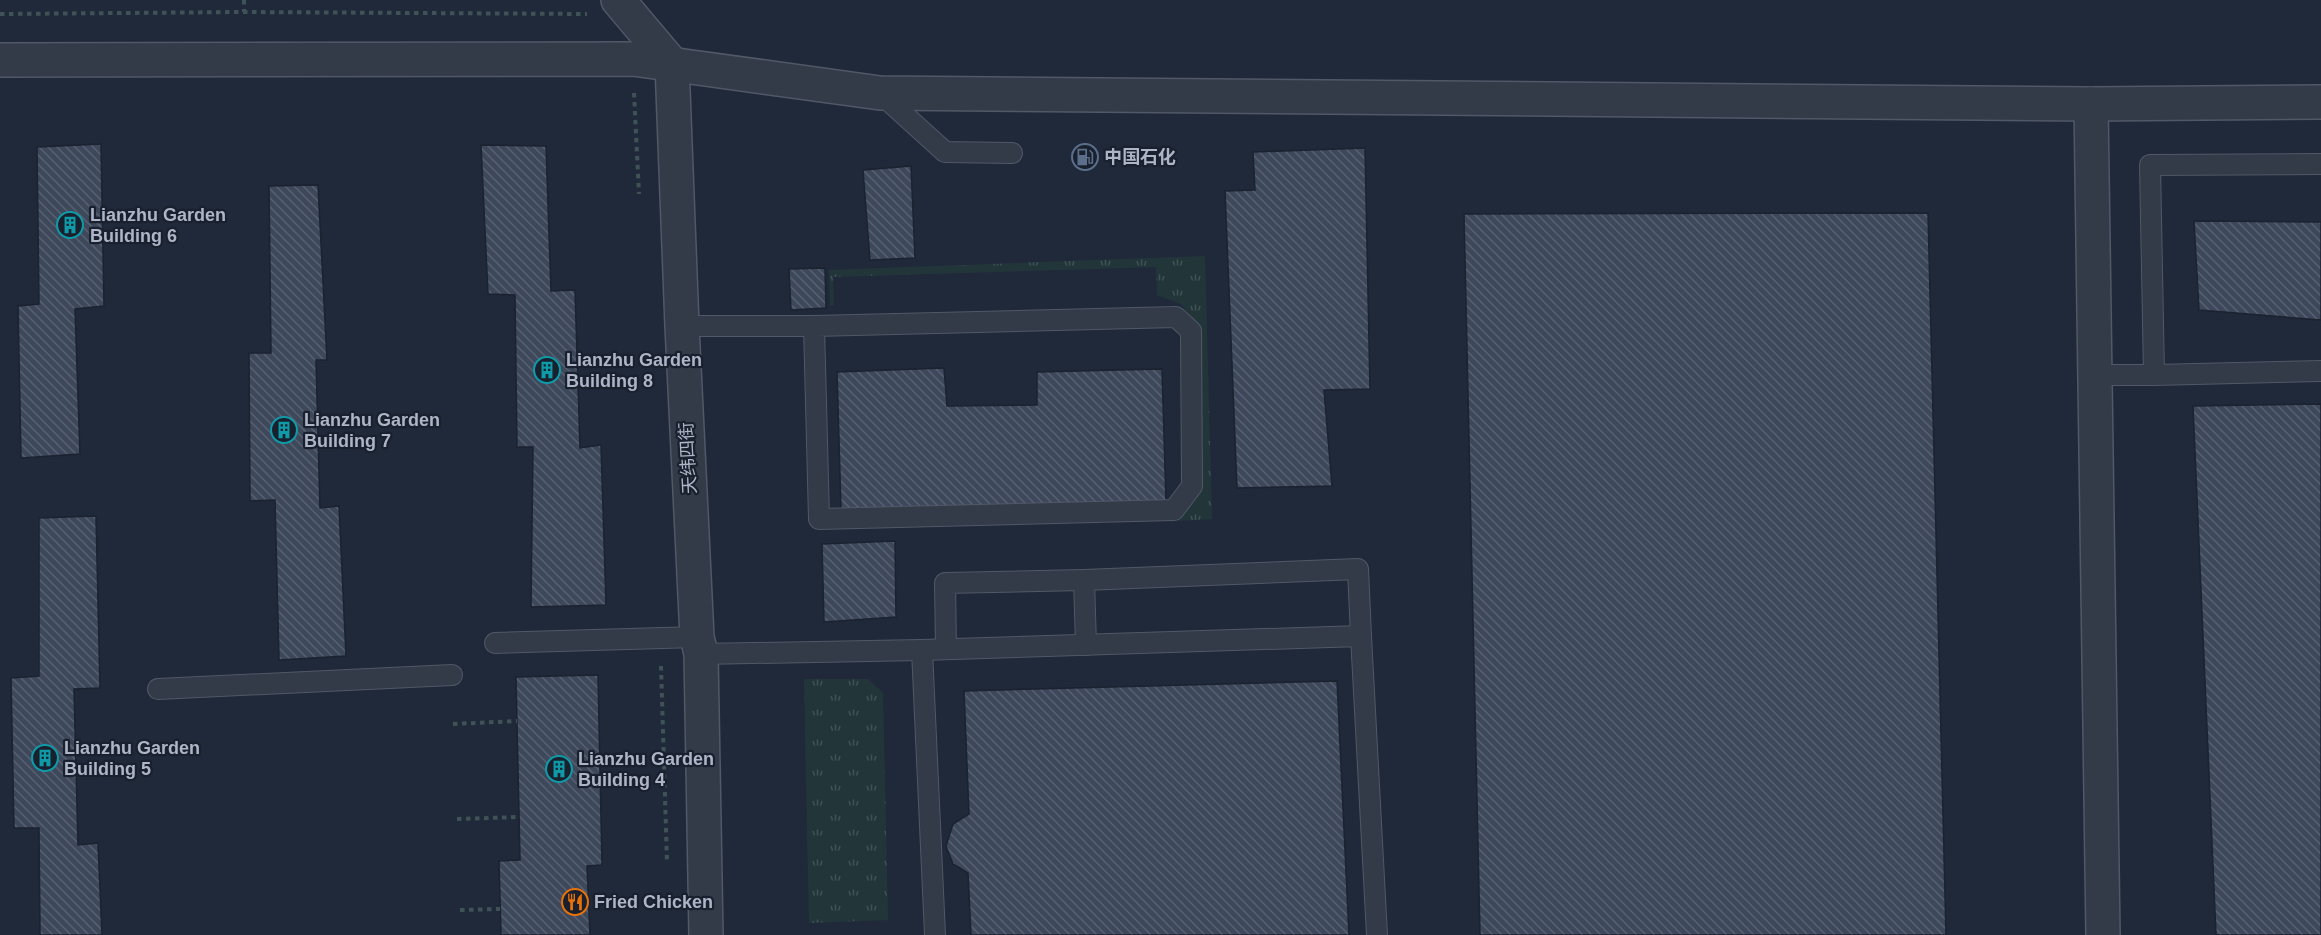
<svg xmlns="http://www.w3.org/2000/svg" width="2321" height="935" font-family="Arial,'Noto Sans SC',sans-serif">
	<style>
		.grass { fill: url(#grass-tufts) }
		.building { fill: url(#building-back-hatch); stroke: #1b2230; stroke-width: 1.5 }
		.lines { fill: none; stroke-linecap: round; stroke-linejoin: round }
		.service-casing { stroke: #515867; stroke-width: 22 }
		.minor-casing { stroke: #515867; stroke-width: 36 }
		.path { stroke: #3f5357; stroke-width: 4; stroke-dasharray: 4.5 4.5; stroke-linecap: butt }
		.service { stroke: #333b49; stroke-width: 20 }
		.minor { stroke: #333b49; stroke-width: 33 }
		.labels { text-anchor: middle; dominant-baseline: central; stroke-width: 4.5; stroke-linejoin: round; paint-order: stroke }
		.poi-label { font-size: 18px; font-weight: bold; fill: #aeb5c6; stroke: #19202e; text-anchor: start }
		.street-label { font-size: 18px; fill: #aeb5c6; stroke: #19202e }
	</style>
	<defs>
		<pattern id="grass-tufts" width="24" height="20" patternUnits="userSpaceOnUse" patternTransform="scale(1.5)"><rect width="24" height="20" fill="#22363a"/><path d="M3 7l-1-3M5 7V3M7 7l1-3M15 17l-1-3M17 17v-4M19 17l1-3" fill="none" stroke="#405155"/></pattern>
		<pattern id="building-back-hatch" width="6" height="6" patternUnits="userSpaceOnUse" patternTransform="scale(1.5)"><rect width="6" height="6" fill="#3e485b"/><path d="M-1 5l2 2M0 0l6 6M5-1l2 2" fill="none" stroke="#576071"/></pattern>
	</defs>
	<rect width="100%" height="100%" fill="#202939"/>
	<g class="grass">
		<path d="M1205 256 1212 519 1175 521 1201 490 1199 326 1181 304 1157 295 1156 267 833 277 834 305 830 306 829 270Z"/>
		<path d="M804 679H868L883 693 888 920 809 923Z"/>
	</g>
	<g class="building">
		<path d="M101 144 104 306 75 309 80 454 21 458 18 306 39 304 37 147Z"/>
		<path d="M481 145 546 146 551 291 575 290 580 448 601 445 606 605 531 607 533 447H517L515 295 488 294Z"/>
		<path d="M1365 148 1370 389 1324 390 1332 486 1237 488 1225 191 1255 190 1253 152Z"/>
		<path d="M911 166 915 258 870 260 863 170Z"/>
		<path d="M318 185 327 360H316L320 508 339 506 346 656 279 660 275 500 250 501 249 353H271L269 186Z"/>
		<path d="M1928 213 1946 935H1480L1464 214Z"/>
		<path d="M2194 221 2321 222V320L2199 310Z"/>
		<path d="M825 268 826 308 791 310 789 269Z"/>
		<path d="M944 368 947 406 1037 405V372L1162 369 1166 502 841 509 837 372Z"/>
		<path d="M2321 404V935H2216L2193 406Z"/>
		<path d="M96 516 100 688 74 689 78 845 98 843 102 935H40L39 828H14L11 678 39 676V518Z"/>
		<path d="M895 541 896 617 824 622 822 544Z"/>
		<path d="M598 675 602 865 587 866 590 935H501L499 861 520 860 516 677Z"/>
		<path d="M1337 681 1349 935H971L968 873 953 864 946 846 953 824 969 814 964 691Z"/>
	</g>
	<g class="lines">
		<defs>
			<g id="service">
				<path d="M880 93 945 152 1012 153"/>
				<path d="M682 326H814L1176 317 1191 331 1192 486 1174 510 819 519 814 326"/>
				<path d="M2095 375H2154L2150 165 2321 164"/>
				<path d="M2154 375 2321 371"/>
				<path d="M1084 580 1358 569 1361 636"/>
				<path d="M495 643 697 637"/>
				<path d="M946 649 945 583 1084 580 1086 645"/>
				<path d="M922 650 935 935"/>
				<path d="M701 654 922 650 1361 636 1377 935"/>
				<path d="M158 689 452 675"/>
			</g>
			<g id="minor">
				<path d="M618 0 672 64 682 326 697 637 701 654 706 935"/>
				<path d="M0 60 633 59 880 93 2091 104 2321 102"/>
				<path d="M2091 104 2103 935"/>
			</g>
		</defs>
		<use href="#service" class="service-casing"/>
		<use href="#minor" class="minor-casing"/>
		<g class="path">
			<path d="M244 0V12"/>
			<path d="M0 14 244 12 587 14"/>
			<path d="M634 93 639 194"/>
			<path d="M661 666 667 862"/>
			<path d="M453 724 517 721"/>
			<path d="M457 819 519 817"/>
			<path d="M460 910 500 909"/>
		</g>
		<use href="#service" class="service"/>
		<use href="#minor" class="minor"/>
	</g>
	<defs>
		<symbol id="fuel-ring" viewBox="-11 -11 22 22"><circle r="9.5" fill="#19202e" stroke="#5c6f8a" stroke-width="1.5"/><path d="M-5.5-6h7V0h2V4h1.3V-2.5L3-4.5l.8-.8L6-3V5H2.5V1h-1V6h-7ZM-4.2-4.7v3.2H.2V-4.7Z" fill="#5c6f8a"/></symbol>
		<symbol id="building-ring" viewBox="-11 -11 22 22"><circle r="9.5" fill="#19202e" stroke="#0f9aa8" stroke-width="1.5"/><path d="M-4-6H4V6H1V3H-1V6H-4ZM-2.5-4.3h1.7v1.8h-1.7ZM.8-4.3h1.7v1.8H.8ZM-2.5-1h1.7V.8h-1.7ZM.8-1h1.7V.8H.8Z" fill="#0f9aa8"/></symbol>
		<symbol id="restaurant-ring" viewBox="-11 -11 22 22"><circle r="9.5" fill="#19202e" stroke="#e8710a" stroke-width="1.5"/><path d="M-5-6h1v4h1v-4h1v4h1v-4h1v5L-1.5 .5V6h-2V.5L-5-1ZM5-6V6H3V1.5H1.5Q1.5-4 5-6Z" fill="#e8710a"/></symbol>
	</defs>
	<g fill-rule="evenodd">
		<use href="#fuel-ring" x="1070" y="142" width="30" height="30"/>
		<use href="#building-ring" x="55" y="210" width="30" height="30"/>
		<use href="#building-ring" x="532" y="355" width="30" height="30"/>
		<use href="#building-ring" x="269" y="415" width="30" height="30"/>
		<use href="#building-ring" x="30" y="743" width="30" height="30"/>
		<use href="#building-ring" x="544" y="754" width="30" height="30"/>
		<use href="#restaurant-ring" x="560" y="887" width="30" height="30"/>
	</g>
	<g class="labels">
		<g class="poi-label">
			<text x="1104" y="157">中国石化</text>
			<text x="90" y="215">Lianzhu Garden<tspan x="90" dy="21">Building 6</tspan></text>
			<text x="566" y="360">Lianzhu Garden<tspan x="566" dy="21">Building 8</tspan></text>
			<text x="304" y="420">Lianzhu Garden<tspan x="304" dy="21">Building 7</tspan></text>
			<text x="64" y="748">Lianzhu Garden<tspan x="64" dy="21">Building 5</tspan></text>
			<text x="578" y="759">Lianzhu Garden<tspan x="578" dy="21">Building 4</tspan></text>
			<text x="594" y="902">Fried Chicken</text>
		</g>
		<g class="street-label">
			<text transform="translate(688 458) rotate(-93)">天纬四街</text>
		</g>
	</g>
</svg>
